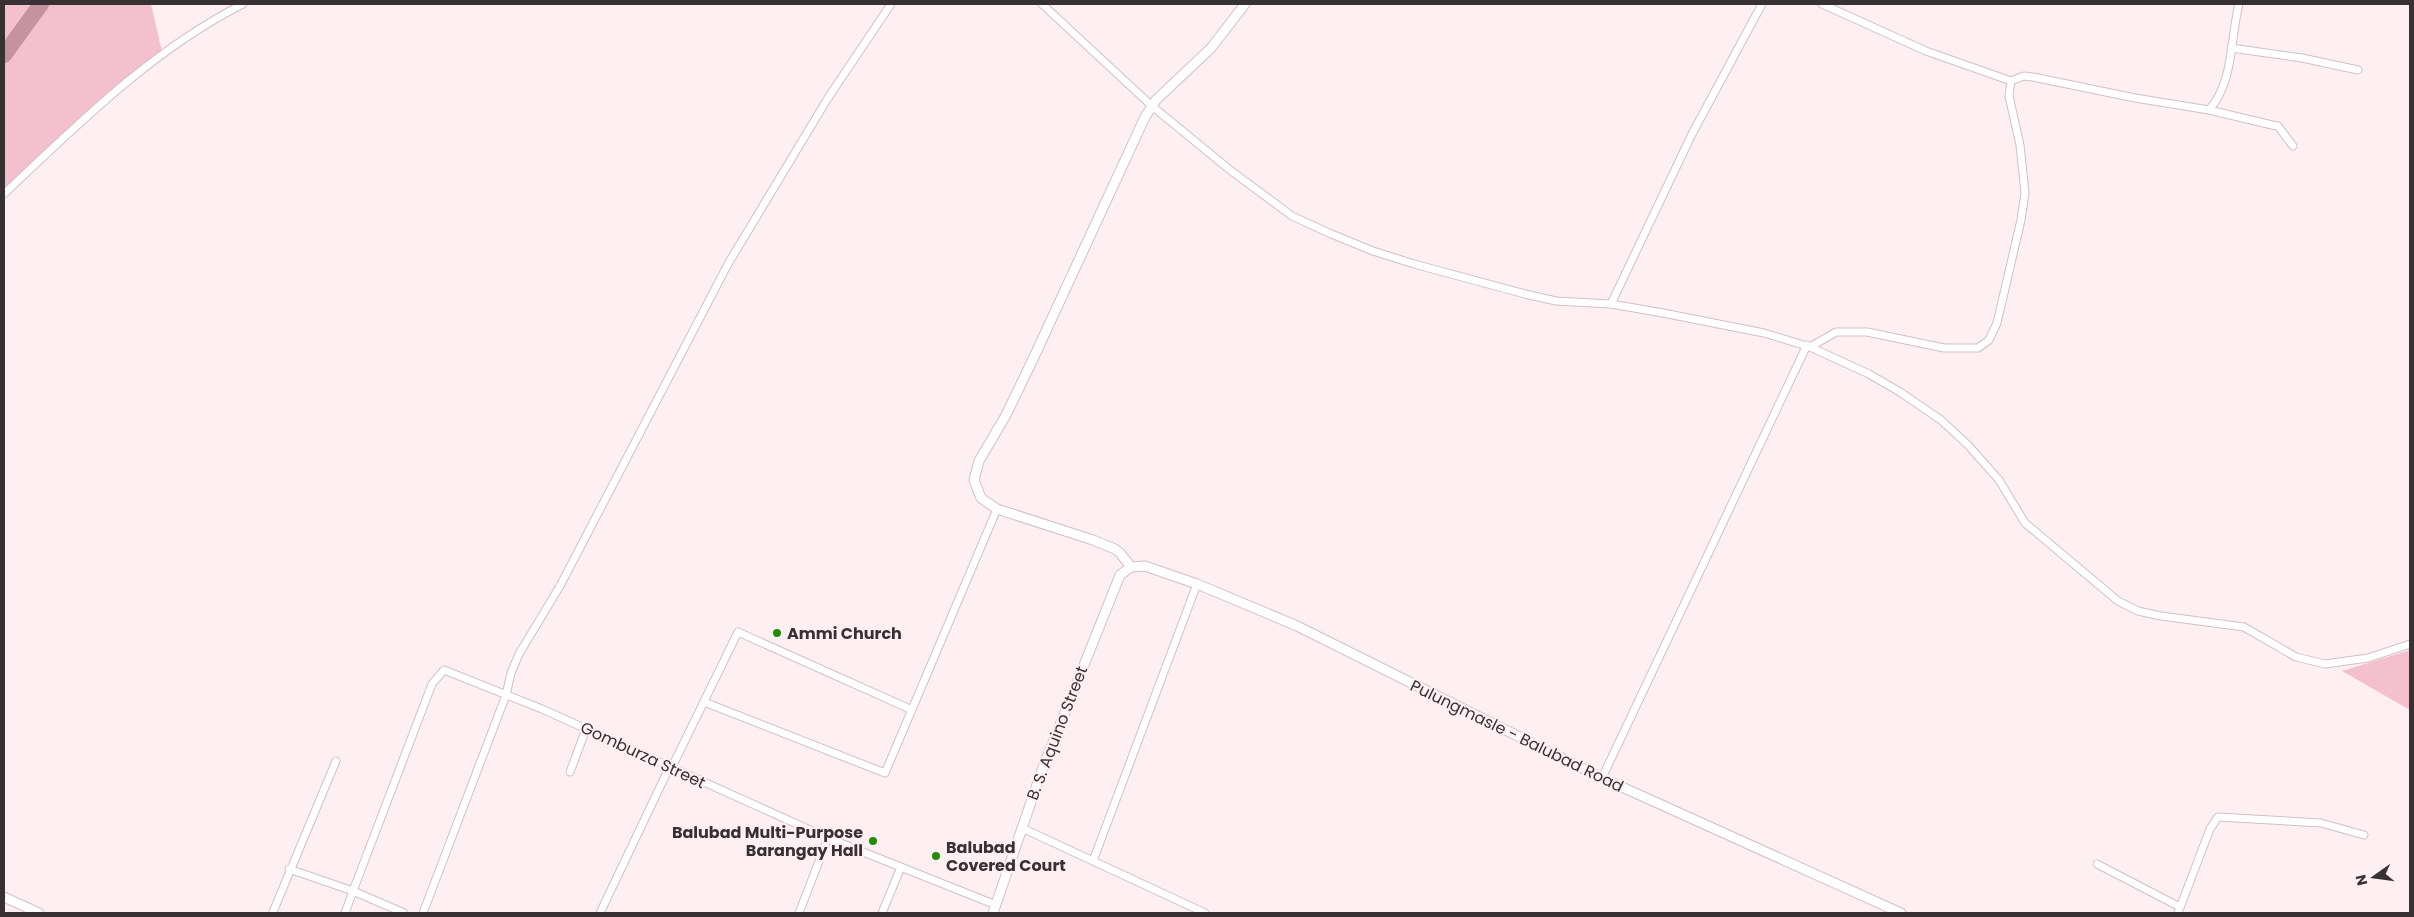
<svg xmlns="http://www.w3.org/2000/svg" width="2414" height="917" font-family="Poppins,sans-serif">
	<style>
		.green { fill: #f5c0ce }
		.lines { fill: none; stroke-linecap: round; stroke-linejoin: round }
		.river { stroke: #c692a0; stroke-width: 16 }
		.minor-casing { stroke: #d2c0c5; stroke-width: 9 }
		.tertiary-casing { stroke: #d2c0c5; stroke-width: 11 }
		.minor { stroke: #fff; stroke-width: 7 }
		.tertiary { stroke: #fff; stroke-width: 9 }
		.poi-dot { fill: #248b05; stroke: #fdeff2; stroke-width: 2 }
		.labels { text-anchor: middle; dominant-baseline: central; stroke-width: 4.5; stroke-linejoin: round; paint-order: stroke }
		.poi-label { font-size: 16px; font-weight: bold; fill: #383133; stroke: #fdeff2; text-anchor: start }
		.street-label { font-size: 16px; fill: #383133; stroke: #fdeff2 }
	</style>
	<rect width="100%" height="100%" fill="#fdeff2"/>
	<g class="green">
		<path d="M4 4H151L162 52 4 192Z"/>
		<path d="M2410 650V710L2342 671Z"/>
	</g>
	<g class="lines">
		<path class="river" d="M4 55 41 4"/>
		<defs>
			<g id="minor">
				<path d="M1042 4 1152 106 1230 170 1292 216 1329 233 1373 251 1414 264 1525 294 1556 301 1611 304 1663 313 1764 333 1810 347 1869 374 1900 392 1941 420 1968 445 1999 480 2025 523 2118 601 2138 611 2161 616 2244 627 2296 657 2325 664 2368 658 2410 644"/>
				<path d="M1822 4 1926 51 2011 81 2024 76 2033 77 2135 98 2209 110 2272 125 2278 126 2293 146"/>
				<path d="M2231 48 2302 58 2358 70"/>
				<path d="M2209 110C2234 82 2230 39 2239 4"/>
				<path d="M4 194C77 125 152 50 243 4"/>
				<path d="M1611 304 1692 134 1762 4"/>
				<path d="M1810 347 1836 332H1867L1944 348H1978L1989 340 1997 323 2021 220 2025 193 2020 145 2009 96 2011 81"/>
				<path d="M704 702 885 773 997 509"/>
				<path d="M671 769 738 632 910 709"/>
				<path d="M570 772 586 729"/>
				<path d="M1602 778 1807 345"/>
				<path d="M1022 828 1205 913"/>
				<path d="M1093 861 1197 584"/>
				<path d="M2097 864 2180 907"/>
				<path d="M289 869 353 891 432 684 444 670 542 709 828 838 996 905"/>
				<path d="M273 912 336 761"/>
				<path d="M345 913 353 891 404 913"/>
				<path d="M423 913 506 695 511 673 519 654 560 586 728 264 828 98 891 4"/>
				<path d="M600 913 669 768"/>
				<path d="M799 913 828 838"/>
				<path d="M882 913 901 867"/>
				<path d="M2178 913 2210 829 2218 817 2321 823 2364 835"/>
			</g>
			<g id="tertiary">
				<path d="M1131 567 1145 566 1197 584 1295 625 1602 778 1901 913"/>
				<path d="M1131 567 1120 553 1115 549 1093 540 997 509 981 498 974 480 979 461 1006 415 1034 357 1145 117 1156 100 1211 48 1245 4"/>
				<path d="M4 897 39 913"/>
				<path d="M993 913 1042 770 1120 575 1131 567"/>
			</g>
		</defs>
		<use href="#minor" class="minor-casing"/>
		<use href="#tertiary" class="tertiary-casing"/>
		<use href="#minor" class="minor"/>
		<use href="#tertiary" class="tertiary"/>
	</g>
	<g class="poi-dot">
		<circle cx="777" cy="633" r="5"/>
		<circle cx="873" cy="841" r="5"/>
		<circle cx="936" cy="856" r="5"/>
	</g>
	<g class="labels">
		<g class="poi-label">
			<text x="787" y="633">Ammi Church</text>
			<text x="863" y="832" text-anchor="end">Balubad Multi-Purpose<tspan x="863" dy="18">Barangay Hall</tspan></text>
			<text x="946" y="847">Balubad<tspan x="946" dy="18">Covered Court</tspan></text>
		</g>
		<g class="street-label">
			<text transform="translate(1057 733) rotate(-69)">B. S. Aquino Street</text>
			<text transform="translate(1517 736) rotate(26)">Pulungmasle - Balubad Road</text>
			<text transform="translate(643 755) rotate(25)">Gomburza Street</text>
		</g>
	</g>
	<rect width="2414" height="917" fill="none" stroke="#383133" stroke-width="10"/>
	<g transform="translate(2374 877) rotate(256)" stroke="#fdeff2" stroke-width="4" paint-order="stroke">
	<path d="M0-4L9 19L0 12L-9 19Z" fill="#383133"/>
	<text y="-8" font-size="14" font-weight="bold" text-anchor="middle" fill="#383133">N</text>
	</g>
</svg>
